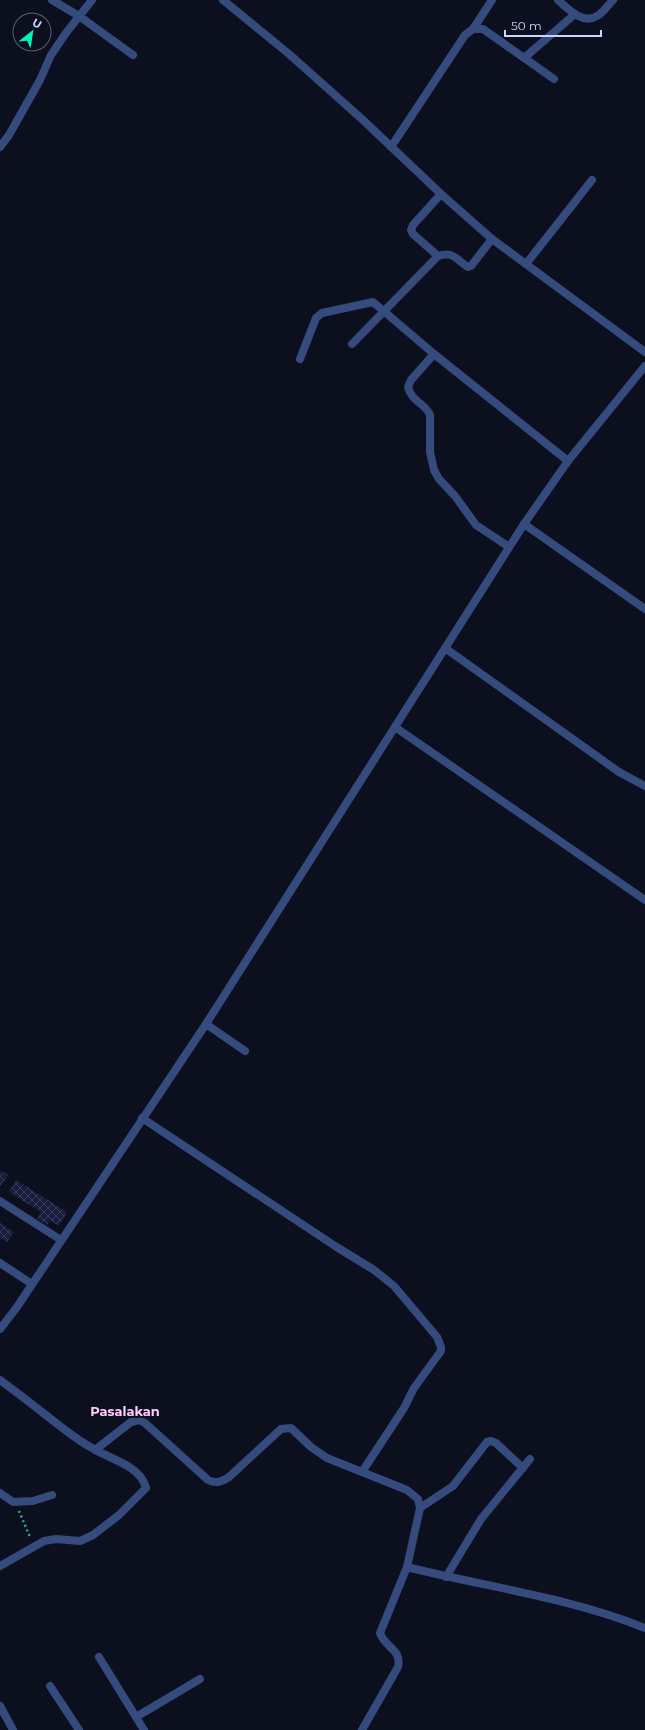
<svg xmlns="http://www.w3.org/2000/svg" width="645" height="1730" font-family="Montserrat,sans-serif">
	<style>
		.building { fill: url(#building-cross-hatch) }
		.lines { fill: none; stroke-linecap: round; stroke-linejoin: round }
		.path { stroke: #2caf7b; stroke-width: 2.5; stroke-dasharray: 2 3; stroke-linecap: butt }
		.service { stroke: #364b7d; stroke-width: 8 }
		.minor { stroke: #364b7d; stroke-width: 8 }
		.labels { text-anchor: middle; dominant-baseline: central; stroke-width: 4; stroke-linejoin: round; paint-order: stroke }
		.quarter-label { font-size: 13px; font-weight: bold; fill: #ffcafe; stroke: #0c0f1d }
	</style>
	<defs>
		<pattern id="building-cross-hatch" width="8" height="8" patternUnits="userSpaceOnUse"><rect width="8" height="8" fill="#181d3e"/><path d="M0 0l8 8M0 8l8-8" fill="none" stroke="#383d5b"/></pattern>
	</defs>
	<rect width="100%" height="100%" fill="#0c0f1d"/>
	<g class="building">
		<path d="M0 1170 8 1175 0 1187Z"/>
		<path d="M16 1180 67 1212 59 1226 50 1220 47 1225 37 1219 41 1212 9 1192Z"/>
		<path d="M0 1223 14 1232 7 1242 0 1238Z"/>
	</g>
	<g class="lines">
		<path class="path" d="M19 1511 30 1537"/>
		<g class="service">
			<path d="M524 524 645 609"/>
			<path d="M206 1024 245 1051"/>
			<path d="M142 1118 335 1246 374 1270 394 1286 437 1337 441 1347V1351L414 1388 404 1408 362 1472"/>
		</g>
		<g class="minor">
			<path d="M52 0 79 16 133 55"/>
			<path d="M223 0 289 54 363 120 441 194 492 239 645 352"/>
			<path d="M558 0C568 9 583 25 597 16 603 13 608 5 613 0"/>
			<path d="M473 29 492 0"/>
			<path d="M524 58 575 14"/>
			<path d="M0 147 9 135 40 80 51 55 66 33 92 0"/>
			<path d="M391 147 465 35 473 29H483L554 79"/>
			<path d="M438 256 413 234 411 230 413 225 441 194"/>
			<path d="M526 264 592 180"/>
			<path d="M352 344 438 256C454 251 455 259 468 267L471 266 492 239"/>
			<path d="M434 354 411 380 408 387C411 401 426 404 430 415V452L434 470 439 479 455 496 476 525 509 547"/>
			<path d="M300 359 316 318 322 313 373 302 434 354 568 461"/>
			<path d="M445 648 619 772 645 786"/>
			<path d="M395 727 645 900"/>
			<path d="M0 1201 61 1240"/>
			<path d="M0 1263 32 1284"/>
			<path d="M0 1329 17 1307 206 1024 524 524 568 461 645 366"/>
			<path d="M0 1380C19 1394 37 1408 56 1423 68 1432 80 1442 94 1449 110 1459 141 1466 146 1488L119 1515 93 1535 80 1541 56 1539 44 1541 0 1566"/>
			<path d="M95 1450 131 1422 139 1420 145 1423 208 1480C216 1484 221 1482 229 1477L281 1429 291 1428 311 1447 327 1458 407 1490 418 1499 420 1508 407 1567C486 1587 568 1597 645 1628"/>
			<path d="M0 1493 13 1502 33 1501 52 1495"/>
			<path d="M420 1508 453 1486 487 1442 491 1441 496 1443 523 1468"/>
			<path d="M446 1577 481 1519 530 1459"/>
			<path d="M99 1657 144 1730"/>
			<path d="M50 1686 79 1730"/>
			<path d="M0 1706 13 1730"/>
			<path d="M136 1717 200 1679"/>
			<path d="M362 1730 398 1667C402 1649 385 1648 380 1633L407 1567"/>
		</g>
	</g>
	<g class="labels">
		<g class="quarter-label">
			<text x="125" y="1411">Pasalakan</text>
		</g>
	</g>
	<g transform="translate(32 32) rotate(30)"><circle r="19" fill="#0c0f1d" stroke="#575e77"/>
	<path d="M0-3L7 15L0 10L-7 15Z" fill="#00f3b9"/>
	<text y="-6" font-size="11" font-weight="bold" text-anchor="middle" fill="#c8d4ff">U</text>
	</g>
	<path d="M505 30v6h96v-6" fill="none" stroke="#c8d4ff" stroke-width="2"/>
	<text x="511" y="30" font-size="12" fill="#c8d4ff" stroke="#0c0f1d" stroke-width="3" paint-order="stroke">50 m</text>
</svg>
